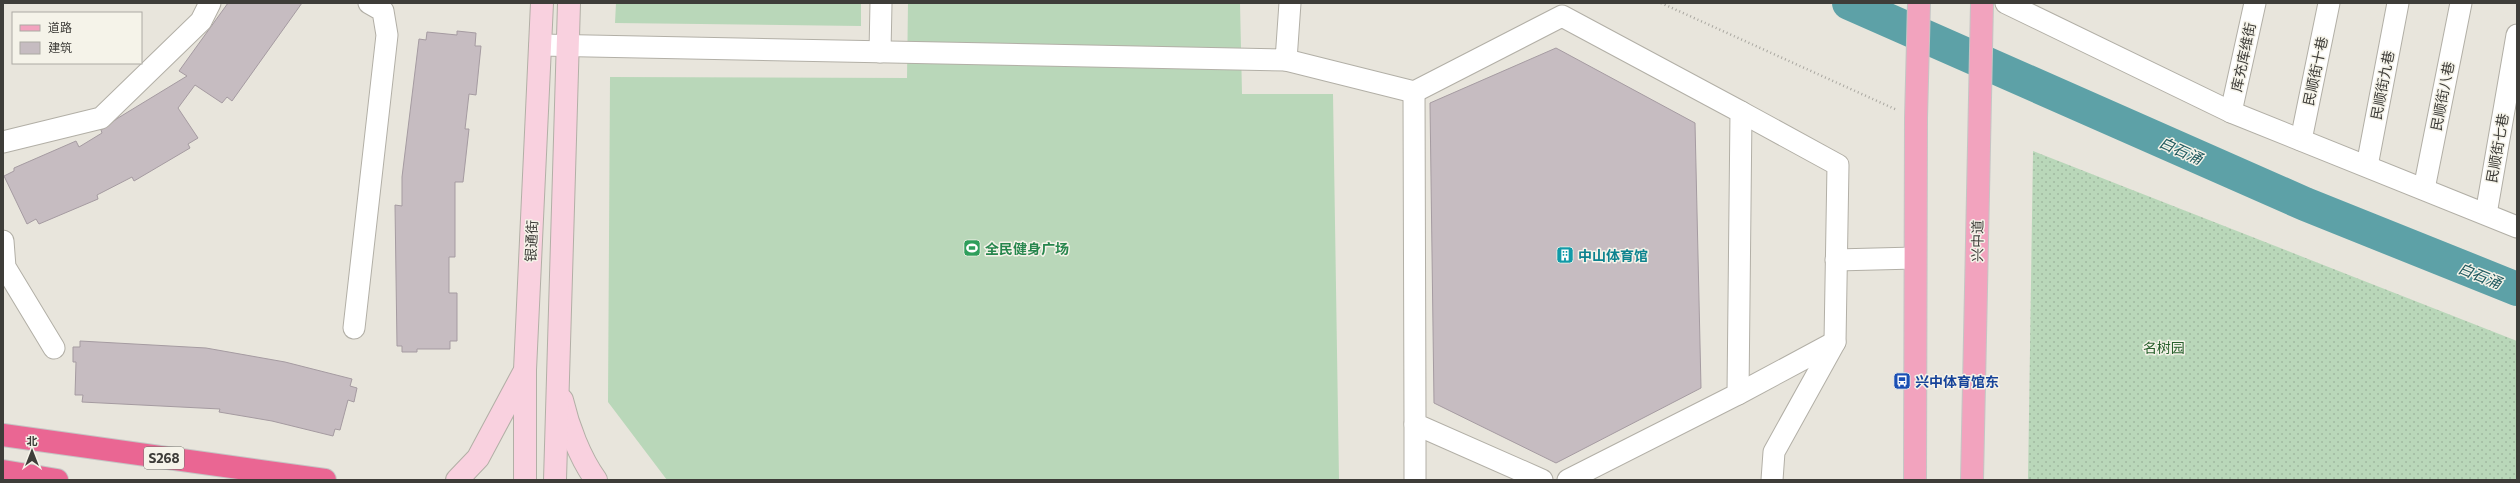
<svg xmlns="http://www.w3.org/2000/svg" width="2520" height="483" font-family="Commissioner,'Noto Sans SC',sans-serif">
	<style>
		.grass { fill: url(#grass-dots) }
		.pitch { fill: #b9d7b9 }
		.lines { fill: none; stroke-linecap: round; stroke-linejoin: round }
		.river { stroke: #5da1a7; stroke-width: 34 }
		.building { fill: #c6bcc1; stroke: #a59ba1 }
		.street-casing { stroke: #b2afa6; stroke-width: 23 }
		.secondary-casing { stroke: #b2afa6; stroke-width: 24 }
		.primary-casing { stroke: #c5c5c4; stroke-width: 24 }
		.highway-casing { stroke: #c5c5c4; stroke-width: 24 }
		.path { stroke: #a9a7a0; stroke-width: 2.5; stroke-dasharray: 1 3; stroke-linecap: butt }
		.street { stroke: #fff; stroke-width: 21 }
		.secondary { stroke: #f9d1df; stroke-width: 22 }
		.primary { stroke: #f2a3be; stroke-width: 22 }
		.highway { stroke: #ea6693; stroke-width: 22 }
		.labels { text-anchor: middle; dominant-baseline: central; stroke-width: 3; stroke-linejoin: round; paint-order: stroke }
		.shield { fill: #f5f3e9; stroke: #75746e; stroke-width: 1 }
		.shield-label { font-size: 13px; font-weight: bold; fill: #3e3d39 }
		.street-label { font-size: 14px; fill: #3e3d39; stroke: #f5f3e9 }
		.leisure-label { font-size: 14px; font-weight: bold; fill: #27864d; stroke: #f5f3e9; text-anchor: start }
		.culture-label { font-size: 14px; font-weight: bold; fill: #0d838f; stroke: #f5f3e9; text-anchor: start }
		.park-label { font-size: 14px; fill: #29602d; stroke: #f5f3e9 }
		.transit-label { font-size: 14px; font-weight: bold; fill: #164399; stroke: #f5f3e9; text-anchor: start }
		.water-label { font-size: 15px; font-style: italic; fill: #205a5f; stroke: #f5f3e9 }
	</style>
	<defs>
		<pattern id="grass-dots" width="8" height="8" patternUnits="userSpaceOnUse"><rect width="8" height="8" fill="#b9d7b9"/><path d="M2 2h.1M6 6h.1" fill="none" stroke="#a0b9a0" stroke-width="1.8" stroke-linecap="round"/></pattern>
	</defs>
	<rect width="100%" height="100%" fill="#e8e5dc"/>
	<path class="grass" d="M2033 151 2517 341V480H2028Z"/>
	<g class="pitch">
		<path d="M616 3H861V26L615 23Z"/>
		<path d="M908 3H1240L1242 94H1333L1339 480H667L608 402 610 77 907 78Z"/>
	</g>
	<g class="lines">
		<path class="river" d="M1849 3 2305 204 2517 289"/>
	</g>
	<g class="building">
		<path d="M228 3H302L232 101 227 97 222 103 195 85 178 108 198 138 188 144 190 148 134 181 132 177 97 195 98 199 39 224 36 219 27 224 4 176 14 171V168L76 141 79 147 102 133 101 130 118 118 187 76 179 71Z"/>
		<path d="M457 31 476 33 475 46H481L476 95 469 94 465 129H469L463 182H455V257H449V293H457V341H450V349H417V352H402V346H397L395 205 402 206V177L419 39 426 40 427 32 457 35Z"/>
		<path d="M1556 48 1695 123 1701 388 1556 463 1434 403 1430 103Z"/>
		<path d="M80 341 206 348 285 362 352 379 350 386 357 388 354 402 348 400 340 430 335 429 333 436 272 421 219 412 220 409 82 402 83 395H75L76 362H73V347H80Z"/>
	</g>
	<g class="lines">
		<defs>
			<g id="street">
				<path d="M2006 3 2231 112 2517 227"/>
				<path d="M540 45 1286 60 1290 3"/>
				<path d="M880 52 881 3"/>
				<path d="M1286 60 1414 92 1562 16 1741 112 1738 394 1568 480"/>
				<path d="M1414 92 1415 424 1542 480"/>
				<path d="M1741 112 1838 165 1835 342 1774 452 1772 480"/>
				<path d="M2231 112 2255 3"/>
				<path d="M2301 140 2329 3"/>
				<path d="M3 142 101 118 201 21 210 3"/>
				<path d="M2367 166 2398 3"/>
				<path d="M2424 189 2461 3"/>
				<path d="M2486 214 2517 35"/>
				<path d="M3 241 5 267 54 348"/>
				<path d="M1836 260 1915 258"/>
				<path d="M354 328 387 35 383 11 369 3"/>
				<path d="M1738 394 1835 342"/>
				<path d="M1415 480V424"/>
			</g>
			<g id="secondary">
				<path d="M562 400C568 426 580 458 596 480"/>
				<path d="M457 480 478 458 523 374"/>
				<path d="M525 480V370L542 3"/>
				<path d="M555 480 569 3"/>
			</g>
			<g id="primary">
				<path d="M1915 480 1916 118 1919 3"/>
				<path d="M1972 480 1982 3"/>
			</g>
			<g id="highway">
				<path d="M3 435 325 480"/>
				<path d="M3 471 57 480"/>
			</g>
		</defs>
		<use href="#street" class="street-casing"/>
		<use href="#secondary" class="secondary-casing"/>
		<use href="#primary" class="primary-casing"/>
		<use href="#highway" class="highway-casing"/>
		<path class="path" d="M1661 3 1897 110"/>
		<use href="#street" class="street"/>
		<use href="#secondary" class="secondary"/>
		<use href="#primary" class="primary"/>
		<use href="#highway" class="highway"/>
	</g>
	<defs>
		<symbol id="stadium-square" viewBox="-11 -11 22 22"><rect x="-9" y="-9" width="18" height="18" rx="4" fill="#2e9e5b" stroke="#f5f3e9"/><path d="M0-5a6.5 5 0 1 0 0 10a6.5 5 0 1 0 0-10ZM-3.5-1.8h7v3.6h-7Z" fill="#fff"/></symbol>
		<symbol id="building-square" viewBox="-11 -11 22 22"><rect x="-9" y="-9" width="18" height="18" rx="4" fill="#0f9aa8" stroke="#f5f3e9"/><path d="M-4-6H4V6H1V3H-1V6H-4ZM-2.5-4.3h1.7v1.8h-1.7ZM.8-4.3h1.7v1.8H.8ZM-2.5-1h1.7V.8h-1.7ZM.8-1h1.7V.8H.8Z" fill="#fff"/></symbol>
		<symbol id="bus-square" viewBox="-11 -11 22 22"><rect x="-9" y="-9" width="18" height="18" rx="4" fill="#1a4fb4" stroke="#f5f3e9"/><path d="M-5-6H5V4H4V6H2V4H-2V6H-4V4H-5ZM-3.5-4V0h7V-4ZM-3.5 1.2v1.5H-2V1.2ZM2 1.2v1.5H3.5V1.2Z" fill="#fff"/></symbol>
	</defs>
	<g fill-rule="evenodd">
		<use href="#stadium-square" x="962" y="238" width="20" height="20"/>
		<use href="#building-square" x="1555" y="245" width="20" height="20"/>
		<use href="#bus-square" x="1892" y="371" width="20" height="20"/>
	</g>
	<g class="labels">
		<rect class="shield" x="144" y="447" width="40" height="22" rx="3"/>
		<g class="shield-label">
			<text x="164" y="458">S268</text>
		</g>
		<g class="street-label">
			<text transform="translate(2243 57) rotate(-78)">库充库维街</text>
			<text transform="translate(2315 71) rotate(-78)">民顺街十巷</text>
			<text transform="translate(2382 85) rotate(-79)">民顺街九巷</text>
			<text transform="translate(2442 96) rotate(-79)">民顺街八巷</text>
			<text transform="translate(2497 148) rotate(-80)">民顺街七巷</text>
			<text transform="translate(531 241) rotate(-87)">银通街</text>
			<text transform="translate(1977 241) rotate(-89)">兴中道</text>
		</g>
		<g class="leisure-label">
			<text x="985" y="248">全民健身广场</text>
		</g>
		<g class="culture-label">
			<text x="1578" y="255">中山体育馆</text>
		</g>
		<g class="park-label">
			<text x="2164" y="347">名树园</text>
		</g>
		<g class="transit-label">
			<text x="1915" y="381">兴中体育馆东</text>
		</g>
		<g class="water-label">
			<text transform="translate(2181 150) rotate(24)">白石涌</text>
			<text transform="translate(2480 275) rotate(22)">白石涌</text>
		</g>
	</g>
	<rect width="2520" height="483" fill="none" stroke="#3e3d39" stroke-width="8"/>
	<rect x="12" y="12" width="130" height="52" fill="#f5f3e9" stroke="#acaaa3"/>
	<rect x="20" y="25" width="20" height="6" fill="#f2a3be" stroke="#acaaa3"/>
	<text x="48" y="32" font-size="12" fill="#3e3d39">道路</text>
	<rect x="20" y="42" width="20" height="12" fill="#c6bcc1" stroke="#acaaa3"/>
	<text x="48" y="52" font-size="12" fill="#3e3d39">建筑</text>
	<g transform="translate(32 451)" stroke="#f5f3e9" stroke-width="3" paint-order="stroke">
	<path d="M0-3L7 15L0 10L-7 15Z" fill="#3e3d39"/>
	<text y="-6" font-size="11" font-weight="bold" text-anchor="middle" fill="#3e3d39">北</text>
	</g>
</svg>
